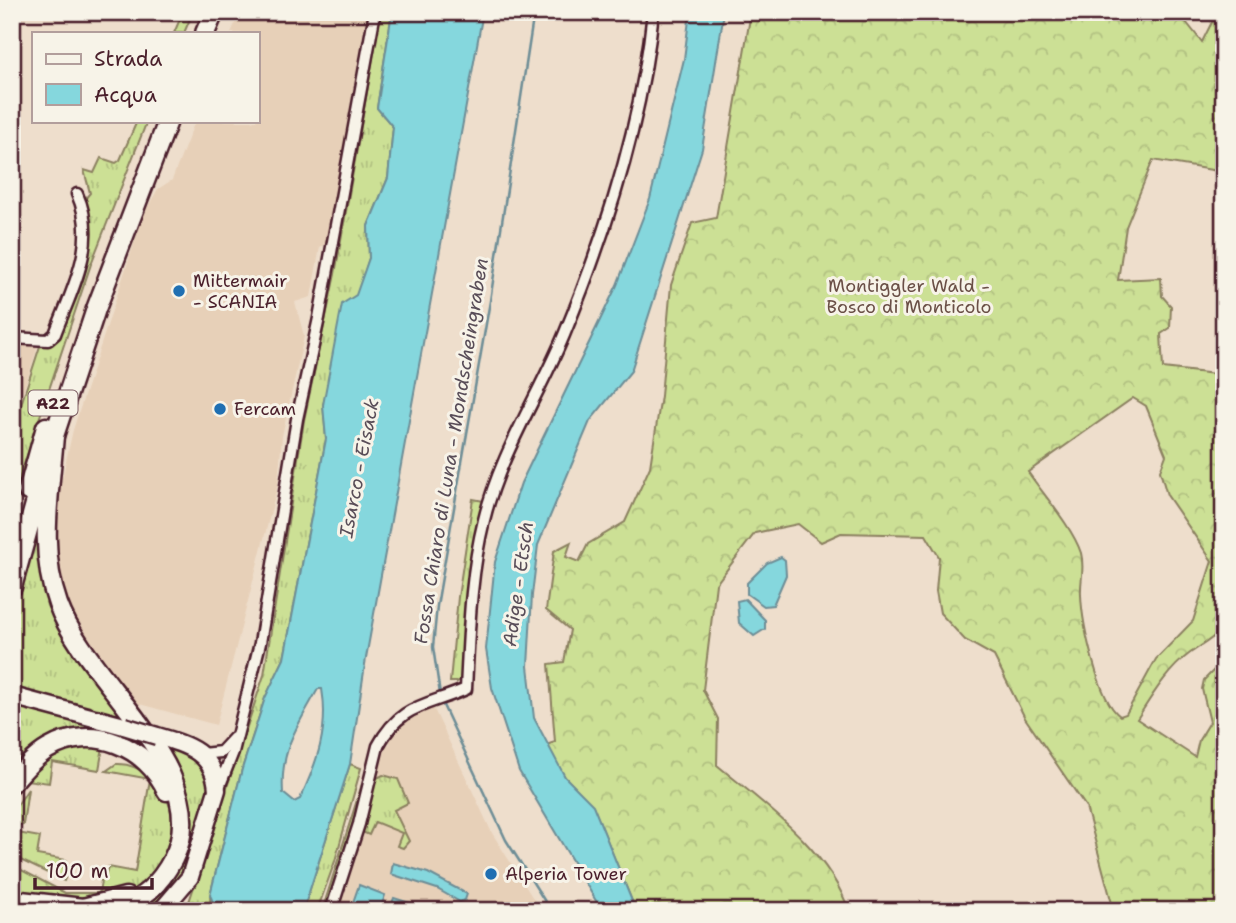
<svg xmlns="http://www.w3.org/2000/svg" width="1236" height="923" font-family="'Shantell Sans',sans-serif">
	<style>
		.built { fill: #e7d0b8 }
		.grass { fill: url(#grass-tufts); stroke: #8b8060; stroke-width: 2; fill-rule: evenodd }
		.forest { fill: url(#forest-crowns); stroke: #8b8060; stroke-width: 2; fill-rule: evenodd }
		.water { fill: #85d7dd; stroke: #6d8d96; stroke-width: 2; fill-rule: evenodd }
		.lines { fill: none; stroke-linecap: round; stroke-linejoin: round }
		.stream { stroke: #6d8d96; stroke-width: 2.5 }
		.street-casing { stroke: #4a1f2b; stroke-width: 15 }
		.primary-casing { stroke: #4a1f2b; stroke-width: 21 }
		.highway-casing { stroke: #4a1f2b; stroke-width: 23 }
		.street { stroke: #f7f3e8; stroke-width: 10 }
		.primary { stroke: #f7f3e8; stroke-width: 16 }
		.highway { stroke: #f7f3e8; stroke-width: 18 }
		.primary-bridge-casing { stroke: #4a1f2b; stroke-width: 21; stroke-linecap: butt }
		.primary-bridge { stroke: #f7f3e8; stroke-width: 16 }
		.poi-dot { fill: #1f6fb2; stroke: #f7f3e8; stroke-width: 2.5 }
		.labels { text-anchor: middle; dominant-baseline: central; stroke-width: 6; stroke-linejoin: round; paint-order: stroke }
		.shield { fill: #f7f3e8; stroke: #7e5f64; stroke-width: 2 }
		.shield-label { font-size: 16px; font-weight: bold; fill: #4a1f2b }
		.poi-label { font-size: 18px; fill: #4a1f2b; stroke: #f7f3e8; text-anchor: start }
		.park-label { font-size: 18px; fill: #6a4f46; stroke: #f7f3e8 }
		.water-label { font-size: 19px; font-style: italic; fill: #594d58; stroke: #f7f3e8 }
	</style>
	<defs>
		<pattern id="grass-tufts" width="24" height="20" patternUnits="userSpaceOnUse" patternTransform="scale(1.75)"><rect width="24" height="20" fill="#cce095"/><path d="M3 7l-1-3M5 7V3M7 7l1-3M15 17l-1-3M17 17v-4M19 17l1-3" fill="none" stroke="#b1c081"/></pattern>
		<pattern id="forest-crowns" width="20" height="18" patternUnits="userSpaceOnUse" patternTransform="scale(1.75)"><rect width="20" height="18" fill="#cce095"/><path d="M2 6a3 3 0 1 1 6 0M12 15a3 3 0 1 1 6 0" fill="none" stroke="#b1c081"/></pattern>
	</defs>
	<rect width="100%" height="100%" fill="#eedecc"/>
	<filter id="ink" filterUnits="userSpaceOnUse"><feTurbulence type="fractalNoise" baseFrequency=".0143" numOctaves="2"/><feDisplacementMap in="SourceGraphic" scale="14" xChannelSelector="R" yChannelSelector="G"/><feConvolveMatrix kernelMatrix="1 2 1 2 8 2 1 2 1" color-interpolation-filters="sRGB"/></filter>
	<g filter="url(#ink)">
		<g class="built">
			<path d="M240 12H367L327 243 320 247 311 297 295 302 304 336 282 436 278 484 216 725 136 703 99 668 71 611 61 577 57 538 59 492 73 430 144 213 158 189 172 180 195 121H257V33H231Z"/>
			<path d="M12 342 39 343 12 426Z"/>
			<path d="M433 707 492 833 541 911H337L351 873 383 747 390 744 388 739 406 719Z"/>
		</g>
		<g class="grass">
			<path d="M183 12H193L184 33H174Z"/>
			<path d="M381 12H392L377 108 393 127 388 178 368 226 369 258 323 404 326 439 284 659 265 698 242 769 210 895 211 911H186L264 675 304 420 335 274Z"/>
			<path d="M137 121H147L91 264 12 500V432L41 343 57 336 89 250 90 235 84 200 90 193 84 170 94 173 101 158 116 163 120 160Z"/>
			<path d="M43 499 53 603 131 722 172 797 147 757 81 736 12 778V622ZM22 690 124 720 17 701Z"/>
			<path d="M473 499 484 501 468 587 463 677 457 682H450L458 597Z"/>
			<path d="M154 739 199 757 211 783 190 867 162 903 151 911H125L185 839Z"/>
			<path d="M67 746 103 747 99 770 52 762 49 783 26 780 12 799C12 773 48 757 67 746Z"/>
			<path d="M116 764C130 763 139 769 150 777 194 811 165 881 118 897 85 909 47 900 12 898V865L65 893H99L102 875 106 874 108 867 135 872 150 779 106 771Z"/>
			<path d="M350 764 361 768 335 861 317 911H303Z"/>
			<path d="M383 775 398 779 408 803 394 810 409 841 403 848 397 846 402 833 375 822 369 835 362 832 375 779Z"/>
			<path d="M362 784 356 818 328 911H322Z"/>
			<path d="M28 789 23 825 12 824V813Z"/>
			<path d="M12 832 40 837 37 855 66 860 64 867 69 868 64 881 12 856Z"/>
		</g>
		<path class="forest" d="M751 12H1178L1202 42 1217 12H1224V172L1153 160 1126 227 1118 280 1161 278 1162 296 1171 306 1170 328 1161 334 1163 368 1224 375V632L1220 631C1210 641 1200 646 1189 654 1167 670 1152 696 1137 719L1195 757 1199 740 1210 722 1202 689 1204 680 1224 660V911H1114L1086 807 1025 718 994 656 965 640 940 613 936 591 939 557 926 535 841 533 821 542 798 524 755 533 716 584 703 690 718 719 717 765C765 805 828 849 849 911H636L593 806 565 777 546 745 555 742 549 664 564 662 570 630 546 610 554 551 571 542 566 557 579 562 588 544 625 522 650 467 661 396 671 285 692 223 716 218ZM1133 398 1146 406 1166 455 1160 471 1167 495 1212 561 1193 621 1156 659 1126 714 1120 716C1098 701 1082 622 1081 595 1080 580 1085 569 1081 553 1073 528 1043 494 1028 472Z"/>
		<g class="water">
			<path d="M392 12H483L366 658 350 764 303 911H211L213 902 210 895 242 769 265 698 284 659 326 439 323 405 342 304 356 295 369 258 368 226 388 178 393 127 377 108ZM318 689H322C329 729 317 763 300 799L294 802 283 793C280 749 297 727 318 689Z"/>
			<path d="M690 12H724L702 149 631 371 590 421 538 545 532 595 528 666 534 718 565 777 593 805 636 911H602L519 771 492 688 486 649 495 562 521 483 617 285 650 199 684 59Z"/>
			<path d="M781 557 785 560 786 575 773 605 764 606 747 594V583L767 563Z"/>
			<path d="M745 599 765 620V629L754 636 739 623 737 601Z"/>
			<path d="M393 863 428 873 467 894 465 900 460 902 437 889 391 874Z"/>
			<path d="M359 885 385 895 380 911H350Z"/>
			<path d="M394 898 419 906 418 911H389Z"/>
		</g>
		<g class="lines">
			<g class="stream">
				<path d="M440 694 433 647 437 606 490 301 534 12"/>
				<path d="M441 701 506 840 551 911"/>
			</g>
			<defs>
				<g id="street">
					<path d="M12 338 48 340 55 334C72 289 99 242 77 194"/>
					<path d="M202 754 221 752 234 738"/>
					<path d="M218 790 233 752 260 643 297 419 319 318 375 12"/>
					<path d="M331 911 359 824 378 746C400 704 427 706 466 689 469 632 470 576 484 520 500 454 538 397 564 335 606 234 642 121 653 12"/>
				</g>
				<g id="primary">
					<path d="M12 696 124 726"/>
					<path d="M157 736C188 745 215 753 217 790L190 877 161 911"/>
				</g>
				<g id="highway">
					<path d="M205 33 214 12"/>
					<path d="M54 435C50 492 38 549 58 604 86 683 218 773 173 859 159 886 142 899 115 911"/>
					<path d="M51 445 96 309 168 121"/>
					<path d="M28 491 46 427"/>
					<path d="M12 587 42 479"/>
					<path d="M12 783C22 771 34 757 48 749 92 723 147 746 167 791"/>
					<path d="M12 900 83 908 126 897"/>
				</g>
			</defs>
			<use href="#street" class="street-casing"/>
			<use href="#primary" class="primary-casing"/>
			<use href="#highway" class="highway-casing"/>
			<use href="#street" class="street"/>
			<use href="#primary" class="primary"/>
			<use href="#highway" class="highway"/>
			<defs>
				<path id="primary-bridge" d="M124 726 157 736"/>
			</defs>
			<use href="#primary-bridge" class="primary-bridge-casing"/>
			<use href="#primary-bridge" class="primary-bridge"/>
		</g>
	</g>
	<g class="poi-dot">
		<circle cx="179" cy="291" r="7"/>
		<circle cx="220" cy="409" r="7"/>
		<circle cx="491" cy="874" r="7"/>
	</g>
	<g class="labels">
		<rect class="shield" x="28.5" y="390.5" width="49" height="25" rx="5"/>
		<g class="shield-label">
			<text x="53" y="403">A22</text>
		</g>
		<g class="poi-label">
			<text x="193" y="281">Mittermair<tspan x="193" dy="21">- SCANIA</tspan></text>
			<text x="234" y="409">Fercam</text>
			<text x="505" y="874">Alperia Tower</text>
		</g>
		<g class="park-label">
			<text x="909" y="286">Montiggler Wald -<tspan x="909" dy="21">Bosco di Monticolo</tspan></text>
		</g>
		<g class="water-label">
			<text transform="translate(451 451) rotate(-81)">Fossa Chiaro di Luna - Mondscheingraben</text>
			<text transform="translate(359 468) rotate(-79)">Isarco - Eisack</text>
			<text transform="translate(518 584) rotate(-82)">Adige - Etsch</text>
		</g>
	</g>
	<rect width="1236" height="923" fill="none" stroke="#f7f3e8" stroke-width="42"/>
	<rect x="21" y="21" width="1194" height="881" fill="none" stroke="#4a1f2b" stroke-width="2.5" filter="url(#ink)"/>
	<rect x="32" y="32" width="228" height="91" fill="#f7f3e8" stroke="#b29e9c" stroke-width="2"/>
	<rect x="46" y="54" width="35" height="10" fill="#f7f3e8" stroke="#b29e9c" stroke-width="2"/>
	<text x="94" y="66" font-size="21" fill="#4a1f2b">Strada</text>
	<rect x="46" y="84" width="35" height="21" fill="#85d7dd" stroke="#b29e9c" stroke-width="2"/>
	<text x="94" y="102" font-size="21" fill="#4a1f2b">Acqua</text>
	<path d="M35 878v10h117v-10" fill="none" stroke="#4a1f2b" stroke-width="3.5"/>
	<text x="46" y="878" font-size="21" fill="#4a1f2b" stroke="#f7f3e8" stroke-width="5" paint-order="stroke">100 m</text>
</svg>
